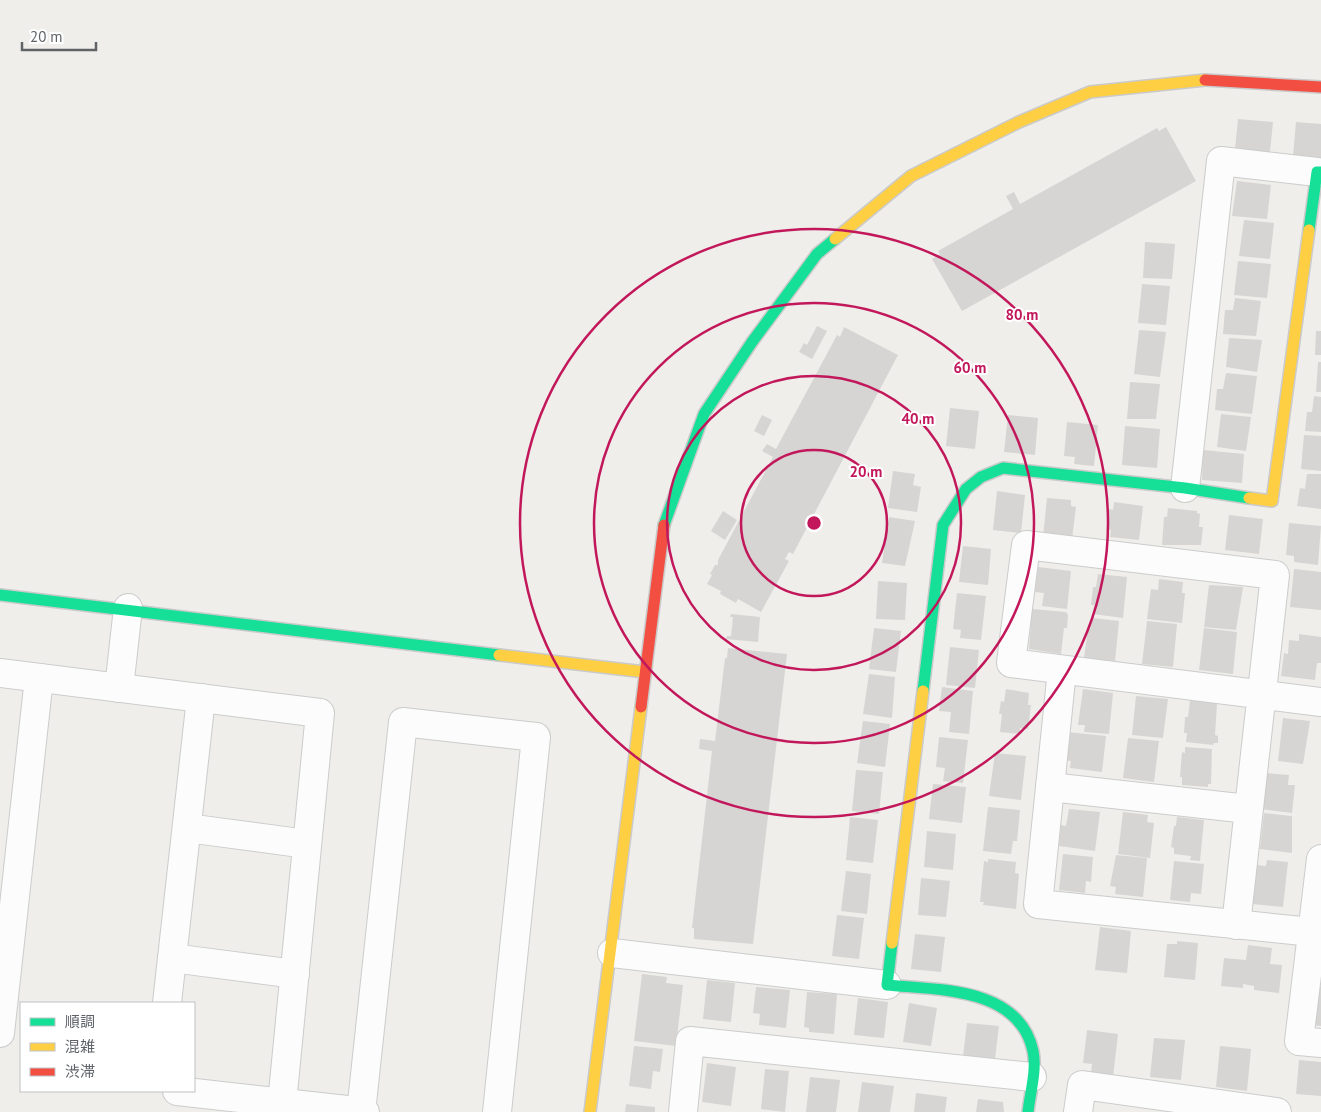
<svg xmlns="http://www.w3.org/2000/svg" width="1321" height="1112" font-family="'PT Sans','Noto Sans JP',sans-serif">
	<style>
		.building { fill: #d6d5d3 }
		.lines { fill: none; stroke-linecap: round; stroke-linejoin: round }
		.street-casing { stroke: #cbcccc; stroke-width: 30 }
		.fast-casing { stroke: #cacacb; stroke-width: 14 }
		.slow-casing { stroke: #cacacb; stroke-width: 14 }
		.jam-casing { stroke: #cacacb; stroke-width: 14 }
		.street { stroke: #fdfcfc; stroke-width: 28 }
		.fast { stroke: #16e098; stroke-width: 11 }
		.slow { stroke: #ffcf43; stroke-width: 11 }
		.jam { stroke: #f24e42; stroke-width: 11 }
		.ring { fill: none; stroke: #c2185b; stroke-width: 2.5 }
		.centre { fill: #c2185b; stroke: #fff; stroke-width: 2.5 }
		.ring-label { font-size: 15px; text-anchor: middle; font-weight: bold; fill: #c2185b; stroke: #fff; stroke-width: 4; stroke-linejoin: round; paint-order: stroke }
	</style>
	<rect width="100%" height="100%" fill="#efeeea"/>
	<g class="building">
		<path d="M1238 119 1273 122 1270 152 1235 149Z"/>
		<path d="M1296 122 1321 124V159L1293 156Z"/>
		<path d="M1166 127 1196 181 962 311 932 259 940 254 938 251 1013 209 1006 196 1014 192 1020 204 1157 128 1159 131Z"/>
		<path d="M1237 181 1271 185 1267 219 1232 216Z"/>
		<path d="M1244 220 1274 223 1270 259 1239 256Z"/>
		<path d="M1145 242 1175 244 1172 279 1143 278Z"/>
		<path d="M1238 261 1271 264 1267 298 1234 295Z"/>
		<path d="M1142 284 1170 286 1166 325 1138 323Z"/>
		<path d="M1235 298 1261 301 1256 336 1223 334 1225 310H1233Z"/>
		<path d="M817 326 827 331 812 359 799 352 804 343 807 345Z"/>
		<path d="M844 327 898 355 793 554 789 552 785 559 789 561 761 612 738 599 736 603 720 594 721 591 707 584 712 575 710 574 715 565H718V560L773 457 762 451 767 444 776 449 837 335 840 337Z"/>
		<path d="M1139 330 1166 332 1160 377 1134 374Z"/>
		<path d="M1316 331H1321V355H1315Z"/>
		<path d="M1229 338 1262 340 1257 372 1226 367Z"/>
		<path d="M1318 362H1321V392H1316Z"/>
		<path d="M1226 373 1257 376 1252 414 1215 410 1217 389H1223Z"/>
		<path d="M1130 382 1160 384 1156 419H1127Z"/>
		<path d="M1314 396 1321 397V432L1305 431 1307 412H1312Z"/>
		<path d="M950 408 979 411 975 449 946 446Z"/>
		<path d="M1221 414 1251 417 1246 451 1217 447Z"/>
		<path d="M762 415 772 420 764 436 754 431Z"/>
		<path d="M1008 415 1038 418 1035 455 1004 452Z"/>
		<path d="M1067 422 1098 425 1094 466 1074 464 1075 457 1064 456Z"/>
		<path d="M1125 426 1160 429 1157 468 1122 465Z"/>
		<path d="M1304 435 1321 436V471L1301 469Z"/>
		<path d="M1203 450 1244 454 1242 483 1202 480Z"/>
		<path d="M893 471 915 474 913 485 921 487 917 512 888 508Z"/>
		<path d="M1307 474H1321V509L1297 506 1300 488 1305 489Z"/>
		<path d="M997 491 1025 495 1021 533 993 530Z"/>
		<path d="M1047 498 1071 500V506L1076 507 1072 539 1043 537Z"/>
		<path d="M1114 502 1143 506 1139 540 1110 537 1111 530 1107 529 1109 509 1113 510Z"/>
		<path d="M1168 508 1197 511V513L1200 514 1199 527H1203L1201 545H1162L1164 517H1167Z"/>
		<path d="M723 511 737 520 725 540 711 531Z"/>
		<path d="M1229 515 1263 519 1259 554 1225 550Z"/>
		<path d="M889 517 915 521 905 566 882 563Z"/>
		<path d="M1289 523 1321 526 1318 565 1294 562V556L1286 555Z"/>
		<path d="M963 546 991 549 988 585 959 582Z"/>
		<path d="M1038 567 1071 571 1067 609 1042 606 1044 593 1035 592Z"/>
		<path d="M1294 569 1321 572V610L1290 607Z"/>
		<path d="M1098 574 1127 577 1123 618 1093 614 1094 605H1091L1093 587H1096Z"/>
		<path d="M1159 579 1183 582 1182 593H1185L1182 623 1147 619 1151 589 1158 590Z"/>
		<path d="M878 581 907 583 905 620 876 619Z"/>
		<path d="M1209 585 1243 587 1236 630 1204 627Z"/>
		<path d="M957 593 986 596 981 640 960 638 961 630 953 629Z"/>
		<path d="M1032 609 1066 612 1068 615 1067 628H1064L1061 654 1029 649Z"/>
		<path d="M731 614 760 617 758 642 726 639 727 636H731L733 617H730Z"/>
		<path d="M1092 618 1119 621 1115 661 1084 658 1088 629H1090Z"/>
		<path d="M1147 621 1177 624 1173 667 1142 664Z"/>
		<path d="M874 628 901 631 896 672 869 669Z"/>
		<path d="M1204 628 1237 632 1233 674 1199 670Z"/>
		<path d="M1299 634 1321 637V663H1317L1315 680 1281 676 1284 653 1288 654 1289 640 1299 641Z"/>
		<path d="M950 647 979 650 975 688 946 685Z"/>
		<path d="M728 648 787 654 753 944 694 939V928H692L712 751 699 749 700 739 715 741 725 658H727Z"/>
		<path d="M869 674 895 677 892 718 863 714Z"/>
		<path d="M942 687 973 691 969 734 949 732 951 712 939 711Z"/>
		<path d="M1006 689 1029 693 1028 705H1031L1028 729 1020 728V734L1000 732 1002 714H999L1001 701 1004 702Z"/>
		<path d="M1083 689 1113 693 1109 734 1084 732 1085 725H1078Z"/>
		<path d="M1136 696 1168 699 1163 738 1132 735Z"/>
		<path d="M1190 700 1217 703 1215 735 1218 736V743H1214L1213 745 1186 742 1187 733H1184L1185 717H1188Z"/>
		<path d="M1283 718 1310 721 1303 764 1278 761Z"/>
		<path d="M863 721 890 724 885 767 857 763Z"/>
		<path d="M1067 732 1106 736 1102 772 1070 768 1071 761 1064 760Z"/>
		<path d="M939 737 968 740 963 783 943 781 945 768 936 767Z"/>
		<path d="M1128 738 1159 741 1154 782 1123 778Z"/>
		<path d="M1185 747 1212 749 1211 784H1208V787L1182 785V777H1180L1182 752 1185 753Z"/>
		<path d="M995 753 1026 756 1021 800 989 796Z"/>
		<path d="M856 770 883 772 879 814 852 811Z"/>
		<path d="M1265 773 1289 775 1288 785H1295L1292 813 1261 809Z"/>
		<path d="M933 784 966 787 962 823 929 819Z"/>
		<path d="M988 807 1020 810 1017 841H1013L1011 854 983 851Z"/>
		<path d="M1069 809 1100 812 1095 851 1059 846 1061 825 1066 826Z"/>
		<path d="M1123 812 1148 815 1147 822 1154 823 1150 858 1118 854Z"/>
		<path d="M1264 813 1292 816V853L1260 849Z"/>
		<path d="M850 817 878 820 873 863 846 860Z"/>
		<path d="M1177 817 1204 820 1200 861 1190 860 1191 856 1174 854V848L1171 847 1174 826H1176Z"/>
		<path d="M927 831 956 834 953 870 924 867Z"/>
		<path d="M1063 854 1093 857 1091 882 1086 881 1085 893 1059 890Z"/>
		<path d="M1116 855 1147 858 1143 897 1115 894 1116 887 1110 886Z"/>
		<path d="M988 859 1016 862 1015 873 1019 874 1016 909 983 905 984 902H980L984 861 988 862Z"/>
		<path d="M1267 860 1288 862 1283 907 1252 904 1257 865 1266 866Z"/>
		<path d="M1174 861 1204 864 1201 894 1191 893 1190 902 1170 900Z"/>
		<path d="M846 871 871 874 867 914 841 911Z"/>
		<path d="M921 878 950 881 946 917 918 915Z"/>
		<path d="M837 915 864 918 859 959 832 956Z"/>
		<path d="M1100 927 1131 931 1127 973 1095 970Z"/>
		<path d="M915 934 945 937 941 972 911 969Z"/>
		<path d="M1177 941 1198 943 1195 980 1164 977 1167 944H1177Z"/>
		<path d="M1248 945 1272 948 1270 964 1282 965 1279 993 1254 990V986L1243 984V988L1221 986 1224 958 1246 960Z"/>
		<path d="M642 974 667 977 666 983 683 985 676 1046 634 1041Z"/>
		<path d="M707 980 735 983 731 1022 703 1019Z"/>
		<path d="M1316 986 1321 987V1026L1312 1025Z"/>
		<path d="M756 987 790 990 786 1028 759 1025 760 1014 753 1013Z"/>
		<path d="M807 992 837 994 834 1034 809 1032V1028L804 1027Z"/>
		<path d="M858 998 888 1002 884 1038 854 1035Z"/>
		<path d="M909 1003 937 1008 931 1046 903 1042Z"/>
		<path d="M967 1023 999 1026 995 1059 963 1056Z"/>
		<path d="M1087 1030 1118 1034 1113 1077 1091 1074 1092 1064 1083 1063Z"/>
		<path d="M1154 1038 1185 1040 1181 1080 1150 1077Z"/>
		<path d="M634 1046 663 1049 660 1072 653 1071 651 1089 629 1086Z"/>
		<path d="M1220 1046 1251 1049 1247 1091 1216 1087Z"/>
		<path d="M1299 1060 1321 1062V1096L1296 1094Z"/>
		<path d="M707 1063 736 1067 731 1106 702 1102Z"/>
		<path d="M765 1069 789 1071 785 1112 761 1109Z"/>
		<path d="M810 1077 840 1080 836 1112H806Z"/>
		<path d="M862 1082 894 1086 890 1112H858Z"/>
		<path d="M916 1093 947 1097 945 1112H914Z"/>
		<path d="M978 1099 1003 1102 1004 1112H976Z"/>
		<path d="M626 1104 655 1107V1112H625Z"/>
	</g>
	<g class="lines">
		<defs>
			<g id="street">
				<path d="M1185 488 1221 161 1317 172"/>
				<path d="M1062 670 1038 904 1312 932"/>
				<path d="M0 673 320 713 282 1103"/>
				<path d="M119 688 128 608"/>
				<path d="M1050 787 1248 809"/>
				<path d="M187 828 307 844"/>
				<path d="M1321 859 1299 1041 1321 1043"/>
				<path d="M1236 925 1275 575 1026 545 1011 663 1321 702"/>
				<path d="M612 953 887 985"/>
				<path d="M172 958 295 974"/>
				<path d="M167 1003 201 698"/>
				<path d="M0 1033 39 678"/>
				<path d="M177 1091 365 1112"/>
				<path d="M361 1112 403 722 536 737 497 1112"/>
				<path d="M683 1112 690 1041 1032 1077"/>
				<path d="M1078 1112 1082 1085 1277 1112"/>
			</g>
			<g id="fast">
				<path d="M1309 230 1317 172H1321"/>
				<path d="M664 525 704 414 752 342 817 254 835 239"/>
				<path d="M0 595 499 655"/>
				<path d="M923 691 943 525 966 489 981 477 1003 468 1185 488 1249 498"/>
				<path d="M892 943 887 985C939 990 1019 987 1033 1051 1037 1070 1030 1093 1028 1112"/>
			</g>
			<g id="slow">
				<path d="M835 239 911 176 1019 122 1090 92 1205 80"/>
				<path d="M1249 498 1272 501 1309 230"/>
				<path d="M499 655 645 672"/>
				<path d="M892 943 923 691"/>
				<path d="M590 1112 641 707"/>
			</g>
			<g id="jam">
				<path d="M1205 80 1321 87"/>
				<path d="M641 707 664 525"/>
			</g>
		</defs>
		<use href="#street" class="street-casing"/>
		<use href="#fast" class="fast-casing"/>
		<use href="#slow" class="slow-casing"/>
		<use href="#jam" class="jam-casing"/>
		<use href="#street" class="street"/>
		<use href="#fast" class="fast"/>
		<use href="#slow" class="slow"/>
		<use href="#jam" class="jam"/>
	</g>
	<g class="ring">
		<circle cx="814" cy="523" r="73"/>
		<circle cx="814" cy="523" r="147"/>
		<circle cx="814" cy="523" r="220"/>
		<circle cx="814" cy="523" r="294"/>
	</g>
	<circle cx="814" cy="523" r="8" class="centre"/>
	<g class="ring-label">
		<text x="1022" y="320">80 m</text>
		<text x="970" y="373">60 m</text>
		<text x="918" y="424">40 m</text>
		<text x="866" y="477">20 m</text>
	</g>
	<rect x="20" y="1002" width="175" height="90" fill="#ffffff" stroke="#bfc1c3"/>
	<rect x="30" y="1018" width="25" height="8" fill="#16e098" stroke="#bfc1c3"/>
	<text x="65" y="1027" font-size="15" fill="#5f6368">順調</text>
	<rect x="30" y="1043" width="25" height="8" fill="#ffcf43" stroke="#bfc1c3"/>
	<text x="65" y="1052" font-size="15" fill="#5f6368">混雑</text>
	<rect x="30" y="1068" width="25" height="8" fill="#f24e42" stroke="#bfc1c3"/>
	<text x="65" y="1077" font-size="15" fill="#5f6368">渋滞</text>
	<path d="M22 42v8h74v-8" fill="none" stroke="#5f6368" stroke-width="2.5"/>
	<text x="30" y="42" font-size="15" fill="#5f6368" stroke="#ffffff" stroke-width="4" paint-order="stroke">20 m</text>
</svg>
